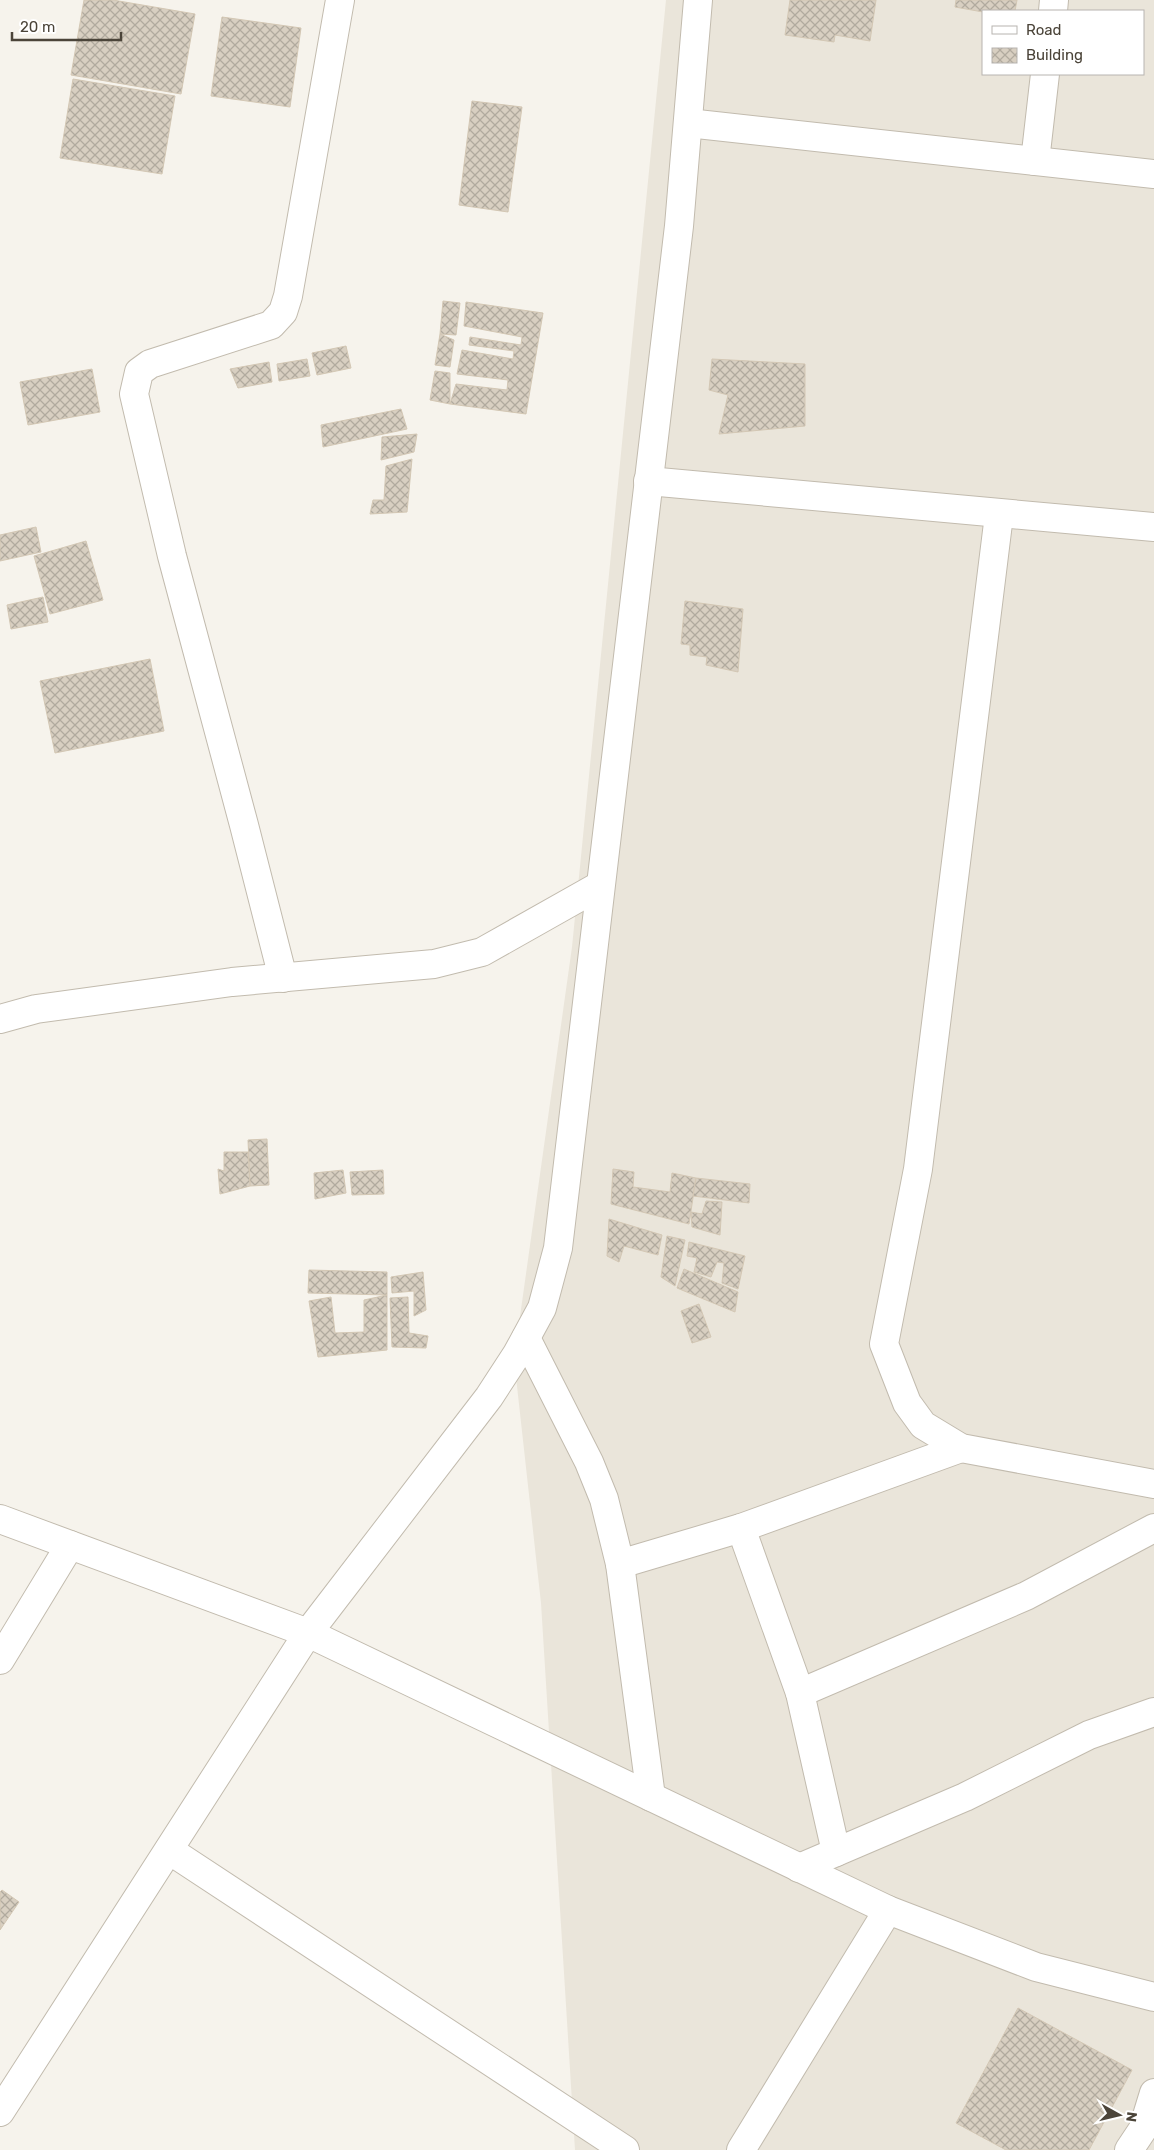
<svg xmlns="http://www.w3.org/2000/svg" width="1154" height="2150" font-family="Rubik,sans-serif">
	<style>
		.residential { fill: #eae5da; fill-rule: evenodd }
		.building { fill: url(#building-cross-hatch); stroke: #d3c7b4 }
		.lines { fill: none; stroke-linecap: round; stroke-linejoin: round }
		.minor-casing { stroke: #c2bbae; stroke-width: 30 }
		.minor { stroke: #fff; stroke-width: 28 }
	</style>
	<defs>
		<pattern id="building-cross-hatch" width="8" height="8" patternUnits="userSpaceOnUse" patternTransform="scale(1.25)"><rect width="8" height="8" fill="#d8cfc1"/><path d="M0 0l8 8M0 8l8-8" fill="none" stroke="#b1aa9e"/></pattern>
	</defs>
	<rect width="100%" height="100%" fill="#f6f3ec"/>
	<path class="residential" d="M666 0H1154V2150H575L541 1603 514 1359 572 947ZM983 11H1143V74H983Z"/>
	<g class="building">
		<path d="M84 0H113L195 14 181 94 71 75Z"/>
		<path d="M790 0H876L870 41 835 35 834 42 785 35Z"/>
		<path d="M956 0H1017L1015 11 983 12 955 7Z"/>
		<path d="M222 17 301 28 290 107 211 96Z"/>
		<path d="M73 79 175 96 162 174 60 158Z"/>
		<path d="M472 101 522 107 508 212 459 205Z"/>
		<path d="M443 301 460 303 456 335 440 334Z"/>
		<path d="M466 302 543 313 526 414 450 404 456 384 507 390 508 380 457 374 462 350 513 359 514 351 469 345 470 337 521 345 522 337 464 326Z"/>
		<path d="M440 334 454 340 450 367 435 365Z"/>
		<path d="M346 346 351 368 317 375 312 353Z"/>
		<path d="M307 359 310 376 279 381 277 364Z"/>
		<path d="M712 359 805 364V426L719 434 728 395 709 390Z"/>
		<path d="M269 362 272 382 238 388 230 369Z"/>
		<path d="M92 369 100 412 28 425 20 382Z"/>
		<path d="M435 371 450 373V404L430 400Z"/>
		<path d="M401 409 407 429 323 447 321 425Z"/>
		<path d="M417 434 414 452 381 460 382 437Z"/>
		<path d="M412 459 407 512 370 514 373 500H384L386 466Z"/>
		<path d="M36 527 41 552 0 561V535Z"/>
		<path d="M86 541 103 600 50 614 34 556Z"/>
		<path d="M43 597 48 622 11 629 7 605Z"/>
		<path d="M685 601 743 609 738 672 706 665 707 657 690 655V645L681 644Z"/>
		<path d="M150 659 164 731 55 753 40 681Z"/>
		<path d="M267 1139 269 1185 250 1186 248 1140Z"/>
		<path d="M224 1152H248L250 1186 220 1194 218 1169 224 1171Z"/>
		<path d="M613 1169 634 1172 633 1187 670 1192 672 1173 696 1178 689 1224 611 1204Z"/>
		<path d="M343 1170 346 1193 315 1199 314 1173Z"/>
		<path d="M383 1170 384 1194 352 1195 350 1172Z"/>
		<path d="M696 1178 750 1184 749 1203 693 1196Z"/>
		<path d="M706 1201 722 1202 720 1235 692 1227 691 1212 702 1214Z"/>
		<path d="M609 1219 662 1235 658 1255 624 1246 619 1262 607 1256Z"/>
		<path d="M667 1236 685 1240 675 1286 661 1277Z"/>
		<path d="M689 1242 745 1256 738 1289 722 1283 724 1263 717 1262 711 1277 694 1272 697 1258 687 1256Z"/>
		<path d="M684 1269 738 1292 735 1312 677 1288Z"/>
		<path d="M309 1270 387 1272V1295L308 1293Z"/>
		<path d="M423 1272 426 1310 414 1316V1291L392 1293 391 1277Z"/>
		<path d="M387 1295V1350L318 1357 309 1301 331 1297 335 1333 364 1332V1300Z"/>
		<path d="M408 1297 409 1333 428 1336 426 1348 392 1347 390 1298Z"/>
		<path d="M699 1304 711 1337 692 1343 681 1311Z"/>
		<path d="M2 1890 19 1902 0 1930V1892Z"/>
		<path d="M1018 2008 1132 2070 1089 2150H1006L956 2123Z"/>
	</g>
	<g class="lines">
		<defs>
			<g id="minor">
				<path d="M1053 11 1054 0"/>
				<path d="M688 123 1154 174"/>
				<path d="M1035 161 1045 74"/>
				<path d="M648 481 1154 527"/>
				<path d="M999 515 918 1169 884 1344 907 1403 923 1425 961 1448 1154 1484"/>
				<path d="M283 978 244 825 172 556 134 394 139 372 150 364 271 325 283 312 288 296 340 0"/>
				<path d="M0 1019 36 1009 232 982 434 964 482 952 599 886"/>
				<path d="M526 1338 589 1462 604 1499 620 1564 651 1797"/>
				<path d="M0 1519 308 1633 888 1910 1036 1967 1154 1997"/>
				<path d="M741 1528 800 1693 836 1852"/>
				<path d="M620 1564 741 1528 961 1448"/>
				<path d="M0 1660 70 1545"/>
				<path d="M800 1693 1026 1596 1154 1528"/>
				<path d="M169 1850 625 2150"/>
				<path d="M799 1868 965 1797 1089 1735 1154 1712"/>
				<path d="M0 2112 308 1633 489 1397 517 1354 542 1308 558 1248 679 226 698 0"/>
				<path d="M741 2150 888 1910"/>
				<path d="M1129 2150 1143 2129 1154 2093"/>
			</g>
		</defs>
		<use href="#minor" class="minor-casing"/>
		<use href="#minor" class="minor"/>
	</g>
	<rect x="982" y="10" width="162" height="65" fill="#ffffff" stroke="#b7b4b0"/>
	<rect x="992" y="26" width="25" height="8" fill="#ffffff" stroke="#b7b4b0"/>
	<text x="1026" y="35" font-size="15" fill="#4b4439">Road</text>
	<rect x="992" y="48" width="25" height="15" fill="url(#building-cross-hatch)" stroke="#b7b4b0"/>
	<text x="1026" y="60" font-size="15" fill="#4b4439">Building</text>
	<g transform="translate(1119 2115) rotate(98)" stroke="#ffffff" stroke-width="4" paint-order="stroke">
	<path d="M0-4L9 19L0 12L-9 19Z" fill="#4b4439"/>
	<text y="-8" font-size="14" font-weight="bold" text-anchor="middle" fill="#4b4439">N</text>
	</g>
	<path d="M12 32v8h109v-8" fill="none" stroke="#4b4439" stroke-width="2.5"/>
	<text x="20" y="32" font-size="15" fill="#4b4439" stroke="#ffffff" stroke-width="4" paint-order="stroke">20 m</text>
</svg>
